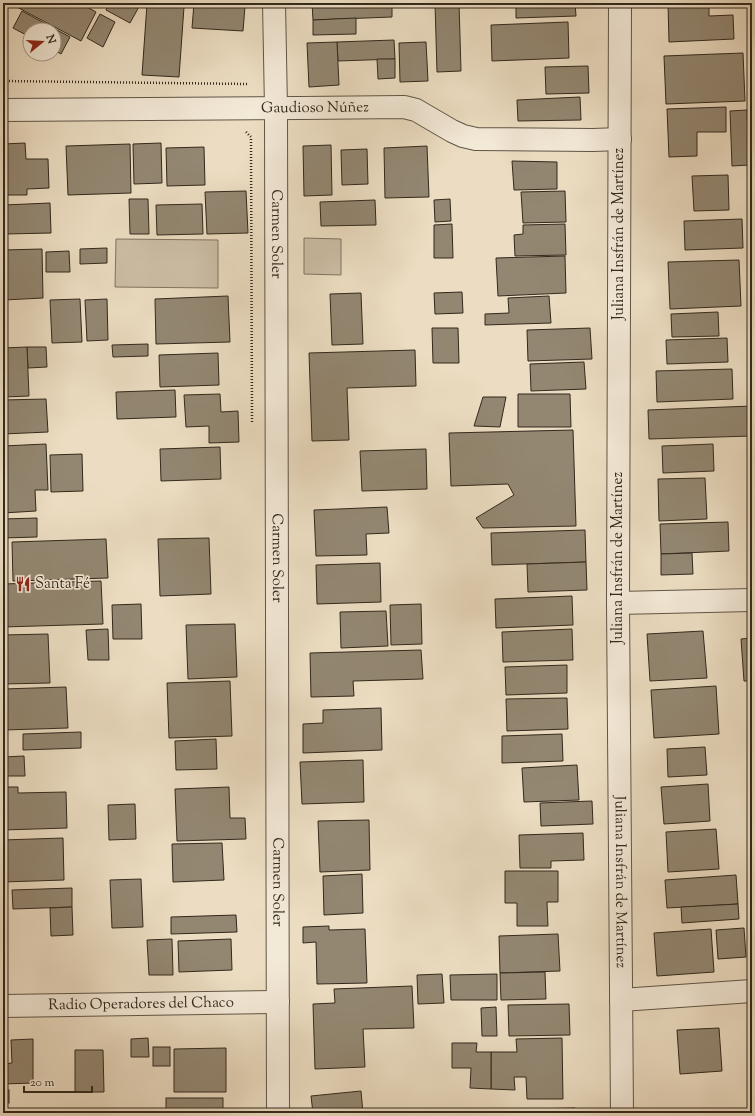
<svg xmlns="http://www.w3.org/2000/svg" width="755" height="1116" font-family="'Sorts Mill Goudy',serif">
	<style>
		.green { fill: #ccbea6; stroke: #7f7461 }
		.building { fill: #938772; stroke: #32291c }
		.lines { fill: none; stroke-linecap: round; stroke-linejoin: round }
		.minor-casing { stroke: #605646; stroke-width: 24 }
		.tertiary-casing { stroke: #605646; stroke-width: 24 }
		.path { stroke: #32291c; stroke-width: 2.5; stroke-dasharray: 1 2; stroke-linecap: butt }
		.minor { stroke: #f3e9d7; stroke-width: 22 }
		.tertiary { stroke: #f3e9d7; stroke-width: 22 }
		.labels { text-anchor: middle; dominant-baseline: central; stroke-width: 3.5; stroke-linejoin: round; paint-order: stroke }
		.street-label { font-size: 15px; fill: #32291c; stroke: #f3e9d7 }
		.poi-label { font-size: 15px; fill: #32291c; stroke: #f3e9d7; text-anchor: start }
	</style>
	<rect width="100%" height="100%" fill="#ecddc2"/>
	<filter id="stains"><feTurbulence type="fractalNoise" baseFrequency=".005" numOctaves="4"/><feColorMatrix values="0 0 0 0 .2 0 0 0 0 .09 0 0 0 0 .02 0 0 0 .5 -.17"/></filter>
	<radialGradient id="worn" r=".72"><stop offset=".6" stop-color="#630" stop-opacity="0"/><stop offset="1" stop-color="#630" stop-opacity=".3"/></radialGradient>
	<g class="green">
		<path d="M304 238 341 239V275L304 274Z"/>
		<path d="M116 239 218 240V288L115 287Z"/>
	</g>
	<g class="building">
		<path d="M17 3H80L96 12 81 41 15 6Z"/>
		<path d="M109 3H141L130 23 106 10Z"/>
		<path d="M194 3 245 6 243 31 192 28Z"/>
		<path d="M312 3H392V17L313 20Z"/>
		<path d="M435 3H459L461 71 437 72Z"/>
		<path d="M516 3H575L576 16 516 18Z"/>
		<path d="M668 3H709V16L733 15 734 39 669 42Z"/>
		<path d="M147 4 184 7 179 77 142 75Z"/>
		<path d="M22 11 70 37 61 54 54 50V30H30V37L13 28Z"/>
		<path d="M100 14 115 22 103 47 87 38Z"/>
		<path d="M356 18V34L313 35V20Z"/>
		<path d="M568 22 569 58 492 61 491 25Z"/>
		<path d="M394 40 395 59 338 61 337 42Z"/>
		<path d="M337 42 339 85 309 87 307 43Z"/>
		<path d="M426 42 428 81 400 82 399 43Z"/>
		<path d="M743 53 745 101 666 104 664 56Z"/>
		<path d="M377 59H395V78L378 79Z"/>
		<path d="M588 66 589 93 546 94 545 67Z"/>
		<path d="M580 97 581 120 518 121 517 100Z"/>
		<path d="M726 107V132H697V156L669 157 667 109Z"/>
		<path d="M747 110 749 165 732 166 730 111Z"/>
		<path d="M25 143 26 159H48L49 188 27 189V195H3V144Z"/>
		<path d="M161 143 162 183 134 184 133 144Z"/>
		<path d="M130 144 131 193 68 195 66 146Z"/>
		<path d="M331 145 332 195 304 196 303 146Z"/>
		<path d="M427 146 429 197 385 198 384 148Z"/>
		<path d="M204 147 205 185 167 186 166 148Z"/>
		<path d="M367 149 368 184 342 185 341 150Z"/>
		<path d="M512 161 557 162V189L514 190Z"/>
		<path d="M728 175 729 210 694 211 692 176Z"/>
		<path d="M246 191 248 233 207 234 205 192Z"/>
		<path d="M565 191 566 222 523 223 521 192Z"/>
		<path d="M129 199H148L149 234H130Z"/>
		<path d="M450 199 451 221 435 222 434 200Z"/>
		<path d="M375 200 376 225 321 226 320 202Z"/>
		<path d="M50 203 51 233 5 234 4 205Z"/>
		<path d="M202 204 203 234 157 235 156 205Z"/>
		<path d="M742 219 743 248 685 250 684 221Z"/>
		<path d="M452 224 453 258H434V225Z"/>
		<path d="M565 224 566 255 515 256 514 235 523 234V225Z"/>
		<path d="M107 248V263L80 264V249Z"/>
		<path d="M42 249 43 298 4 300 3 250Z"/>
		<path d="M69 251 70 272H46V252Z"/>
		<path d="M565 256 566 293 498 296 496 258Z"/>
		<path d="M739 260 741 306 670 309 668 262Z"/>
		<path d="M462 292 463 313 435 314 434 293Z"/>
		<path d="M361 293 363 344 332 345 330 294Z"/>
		<path d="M228 296 230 342 156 344 155 299Z"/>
		<path d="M549 296 551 323 485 325V314L509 313 508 298Z"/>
		<path d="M80 299 82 342 52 343 50 300Z"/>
		<path d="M107 299 108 340 87 341 85 300Z"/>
		<path d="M718 312 719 336 672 337 671 314Z"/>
		<path d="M432 328H458L459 363H433Z"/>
		<path d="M590 328 592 359 528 361 527 330Z"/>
		<path d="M727 338 728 362 667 364 666 340Z"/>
		<path d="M148 344V356L113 357 112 345Z"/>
		<path d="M27 347H46L47 367 28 368Z"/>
		<path d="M27 347 29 396 3 397V348Z"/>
		<path d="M415 350 416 386 347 388 349 440 312 441 309 353Z"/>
		<path d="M218 353 219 385 160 387 159 355Z"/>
		<path d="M584 362 586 389 531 391 530 364Z"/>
		<path d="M732 369 733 399 657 402 656 371Z"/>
		<path d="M175 390 176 417 117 419 116 392Z"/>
		<path d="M220 394 221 412 238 411 239 442 209 443V426L186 427 184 395Z"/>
		<path d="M518 394H570L571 427H518Z"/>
		<path d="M483 397H506L500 427 474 426Z"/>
		<path d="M46 399 48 432 3 434V400Z"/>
		<path d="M752 406V436L649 439 648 410Z"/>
		<path d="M573 430 576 526 483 528 476 518 514 495 508 484 451 486 449 433Z"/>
		<path d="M46 444 48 490H35L36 511 3 513V446Z"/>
		<path d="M713 444 714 471 663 473 662 446Z"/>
		<path d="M220 447 221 479 161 481 160 449Z"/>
		<path d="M426 449 427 489 362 491 360 451Z"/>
		<path d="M82 454 83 491 51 492 50 455Z"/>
		<path d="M705 478 707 519 659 521 658 479Z"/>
		<path d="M387 507 389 533 366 534 367 555 316 556 314 510Z"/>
		<path d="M37 518V537L3 538V519Z"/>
		<path d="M728 522 729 551 661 554 660 524Z"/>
		<path d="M585 530 586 562 492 565 491 533Z"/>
		<path d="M209 538 211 594 160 596 158 539Z"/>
		<path d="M106 539 108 578 13 581 12 542Z"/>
		<path d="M692 553 693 574 661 575V554Z"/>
		<path d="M586 562 587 590 528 592 527 564Z"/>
		<path d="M380 563 381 602 317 604 316 565Z"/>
		<path d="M101 581 103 624 3 627V584Z"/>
		<path d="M572 596 573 625 496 628 495 599Z"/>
		<path d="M141 604 142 639H113L112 605Z"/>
		<path d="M421 604 422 644 391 645 390 605Z"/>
		<path d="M386 611 388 646 341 648 340 612Z"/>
		<path d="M235 624 237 677 188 679 186 625Z"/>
		<path d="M108 629 109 660H88L86 630Z"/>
		<path d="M572 629 573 660 503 662 502 632Z"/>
		<path d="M703 631 707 678 650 681 647 634Z"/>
		<path d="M48 634 50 683 3 684V635Z"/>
		<path d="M752 638V681H744L741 639Z"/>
		<path d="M421 650 423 679 353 681 354 696 311 697 310 653Z"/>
		<path d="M567 665V693L506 695 505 667Z"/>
		<path d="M230 681 232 736 169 738 167 683Z"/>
		<path d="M716 686 719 734 654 738 651 690Z"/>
		<path d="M66 687 68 728 4 730 3 689Z"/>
		<path d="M567 698 568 729 507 731 506 699Z"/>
		<path d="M381 708 382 750 303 753V724L323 723V710Z"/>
		<path d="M81 732V748L23 750V734Z"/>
		<path d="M562 734 563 761 502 763V736Z"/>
		<path d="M216 739 217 769 176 770 175 741Z"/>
		<path d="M705 747 707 775 668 777 667 749Z"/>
		<path d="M24 756 25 776H3V757Z"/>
		<path d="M363 760 364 802 302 804 300 762Z"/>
		<path d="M577 765 579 800 524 802 522 768Z"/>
		<path d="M708 784 710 821 664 824 661 787Z"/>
		<path d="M3 787H18V793L66 792 67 828 3 830Z"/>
		<path d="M229 787 230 818H245L246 839 177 841 175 789Z"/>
		<path d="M592 801 593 824 541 826 540 803Z"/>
		<path d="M135 804 136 839 109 840 108 805Z"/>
		<path d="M369 820 370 870 320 872 318 821Z"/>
		<path d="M716 829 719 869 668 872 666 832Z"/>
		<path d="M583 833 584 860 551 861V868H520L519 835Z"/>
		<path d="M63 838 64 880 3 882V840Z"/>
		<path d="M222 843 224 880 173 882 172 844Z"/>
		<path d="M505 871H558V902H547L548 926H517V903H505Z"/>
		<path d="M362 874 363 913 324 915 323 876Z"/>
		<path d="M736 875 738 904 667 908 665 880Z"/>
		<path d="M141 879 143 927 112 928 110 880Z"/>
		<path d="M72 888V907L13 909 12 890Z"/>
		<path d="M738 904 739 919 682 923 681 907Z"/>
		<path d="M72 907 73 935 51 936 50 908Z"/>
		<path d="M236 915 237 932 171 934V917Z"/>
		<path d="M749 925H752L751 962Z"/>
		<path d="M329 926V930L365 929 367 983 317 984 316 942 303 943V927Z"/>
		<path d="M744 928 746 957 718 959 716 930Z"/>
		<path d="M711 929 714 972 657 976 654 933Z"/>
		<path d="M558 934 560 971 500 973 499 936Z"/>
		<path d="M172 939 173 975H149L147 940Z"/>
		<path d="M231 939 232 970 179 972 178 941Z"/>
		<path d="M545 972 546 999 501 1000 500 973Z"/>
		<path d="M442 974 444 1003 418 1004 417 975Z"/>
		<path d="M497 974V1000H451L450 975Z"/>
		<path d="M412 986 414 1028 363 1029 365 1067 315 1069 313 1004 335 1003 334 989Z"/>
		<path d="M569 1004 570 1035 509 1036 508 1005Z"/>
		<path d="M496 1007 497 1036H482L481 1008Z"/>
		<path d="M719 1028 722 1071 680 1074 677 1030Z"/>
		<path d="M148 1038 149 1057H131V1039Z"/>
		<path d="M562 1038 563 1099H527L526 1077H514L515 1090 491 1089V1052H517L516 1039Z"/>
		<path d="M33 1039V1083L3 1084V1064L12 1063 11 1040Z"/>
		<path d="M452 1043H477L476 1052H491V1089L470 1088 471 1068H452Z"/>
		<rect x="153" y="1047" width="17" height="19"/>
		<path d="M226 1048V1092H174V1049Z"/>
		<path d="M75 1050H103L104 1092H75Z"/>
		<rect x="3" y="1090" width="6" height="13"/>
		<path d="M361 1091 363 1113H313L311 1096Z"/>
		<rect x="166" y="1098" width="57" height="15"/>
		<path d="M575 1108V1113H532L531 1109Z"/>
	</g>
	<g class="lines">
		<defs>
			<g id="minor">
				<path d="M274 3 276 108"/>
				<path d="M618 603 752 600"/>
				<path d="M621 1000 752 991"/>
				<path id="s1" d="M3 1006 278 1002"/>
			</g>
			<g id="tertiary">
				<path id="s2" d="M620 3 618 603 622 1113"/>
				<path id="s3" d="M276 108 278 1113"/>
				<path id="s4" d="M3 110 302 108 404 107 416 110 452 131 463 136 476 139 593 140 620 139"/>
			</g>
		</defs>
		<use href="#minor" class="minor-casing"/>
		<use href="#tertiary" class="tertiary-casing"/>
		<g class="path">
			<path d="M3 81 248 84"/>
			<path d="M246 132 251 137 252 423"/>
		</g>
		<use href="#minor" class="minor"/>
		<use href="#tertiary" class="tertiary"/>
	</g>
	<defs>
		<symbol id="restaurant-bare" viewBox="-9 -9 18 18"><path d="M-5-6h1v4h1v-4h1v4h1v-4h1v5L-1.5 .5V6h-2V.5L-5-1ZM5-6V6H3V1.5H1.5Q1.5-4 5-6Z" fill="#8f2418" stroke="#f3e9d7" stroke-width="2.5" paint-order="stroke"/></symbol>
	</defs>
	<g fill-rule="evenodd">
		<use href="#restaurant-bare" x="12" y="573" width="22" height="22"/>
	</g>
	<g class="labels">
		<g class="street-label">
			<text stroke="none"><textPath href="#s4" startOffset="312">Gaudioso Núñez</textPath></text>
			<text stroke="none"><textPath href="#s3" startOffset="126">Carmen Soler</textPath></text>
			<text transform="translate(619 234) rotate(-90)">Juliana Insfrán de Martínez</text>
			<text stroke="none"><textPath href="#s3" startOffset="450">Carmen Soler</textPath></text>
			<text transform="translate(618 558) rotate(-90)">Juliana Insfrán de Martínez</text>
			<text stroke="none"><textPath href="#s3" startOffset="774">Carmen Soler</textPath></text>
			<text stroke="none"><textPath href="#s2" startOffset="879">Juliana Insfrán de Martínez</textPath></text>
			<text stroke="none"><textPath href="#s1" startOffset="138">Radio Operadores del Chaco</textPath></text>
		</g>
		<g class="poi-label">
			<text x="35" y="584">Santa Fé</text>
		</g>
	</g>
	<rect width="755" height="1116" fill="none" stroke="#ecddc2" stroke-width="16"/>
	<rect x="4" y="4" width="747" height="1108" fill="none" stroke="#32291c" stroke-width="2"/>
	<rect x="8" y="8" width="739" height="1100" fill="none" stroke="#32291c"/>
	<g transform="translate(42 42) rotate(72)"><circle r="19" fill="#f3e9d7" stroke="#a69c8c"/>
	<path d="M0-3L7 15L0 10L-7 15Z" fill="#8f2418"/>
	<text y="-6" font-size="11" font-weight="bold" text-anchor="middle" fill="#32291c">N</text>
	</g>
	<path d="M24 1086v6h68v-6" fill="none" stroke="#32291c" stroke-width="2"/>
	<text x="30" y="1086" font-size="12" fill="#32291c" stroke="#f3e9d7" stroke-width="3" paint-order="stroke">20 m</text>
	<rect width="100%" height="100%" filter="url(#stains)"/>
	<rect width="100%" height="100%" fill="url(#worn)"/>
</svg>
